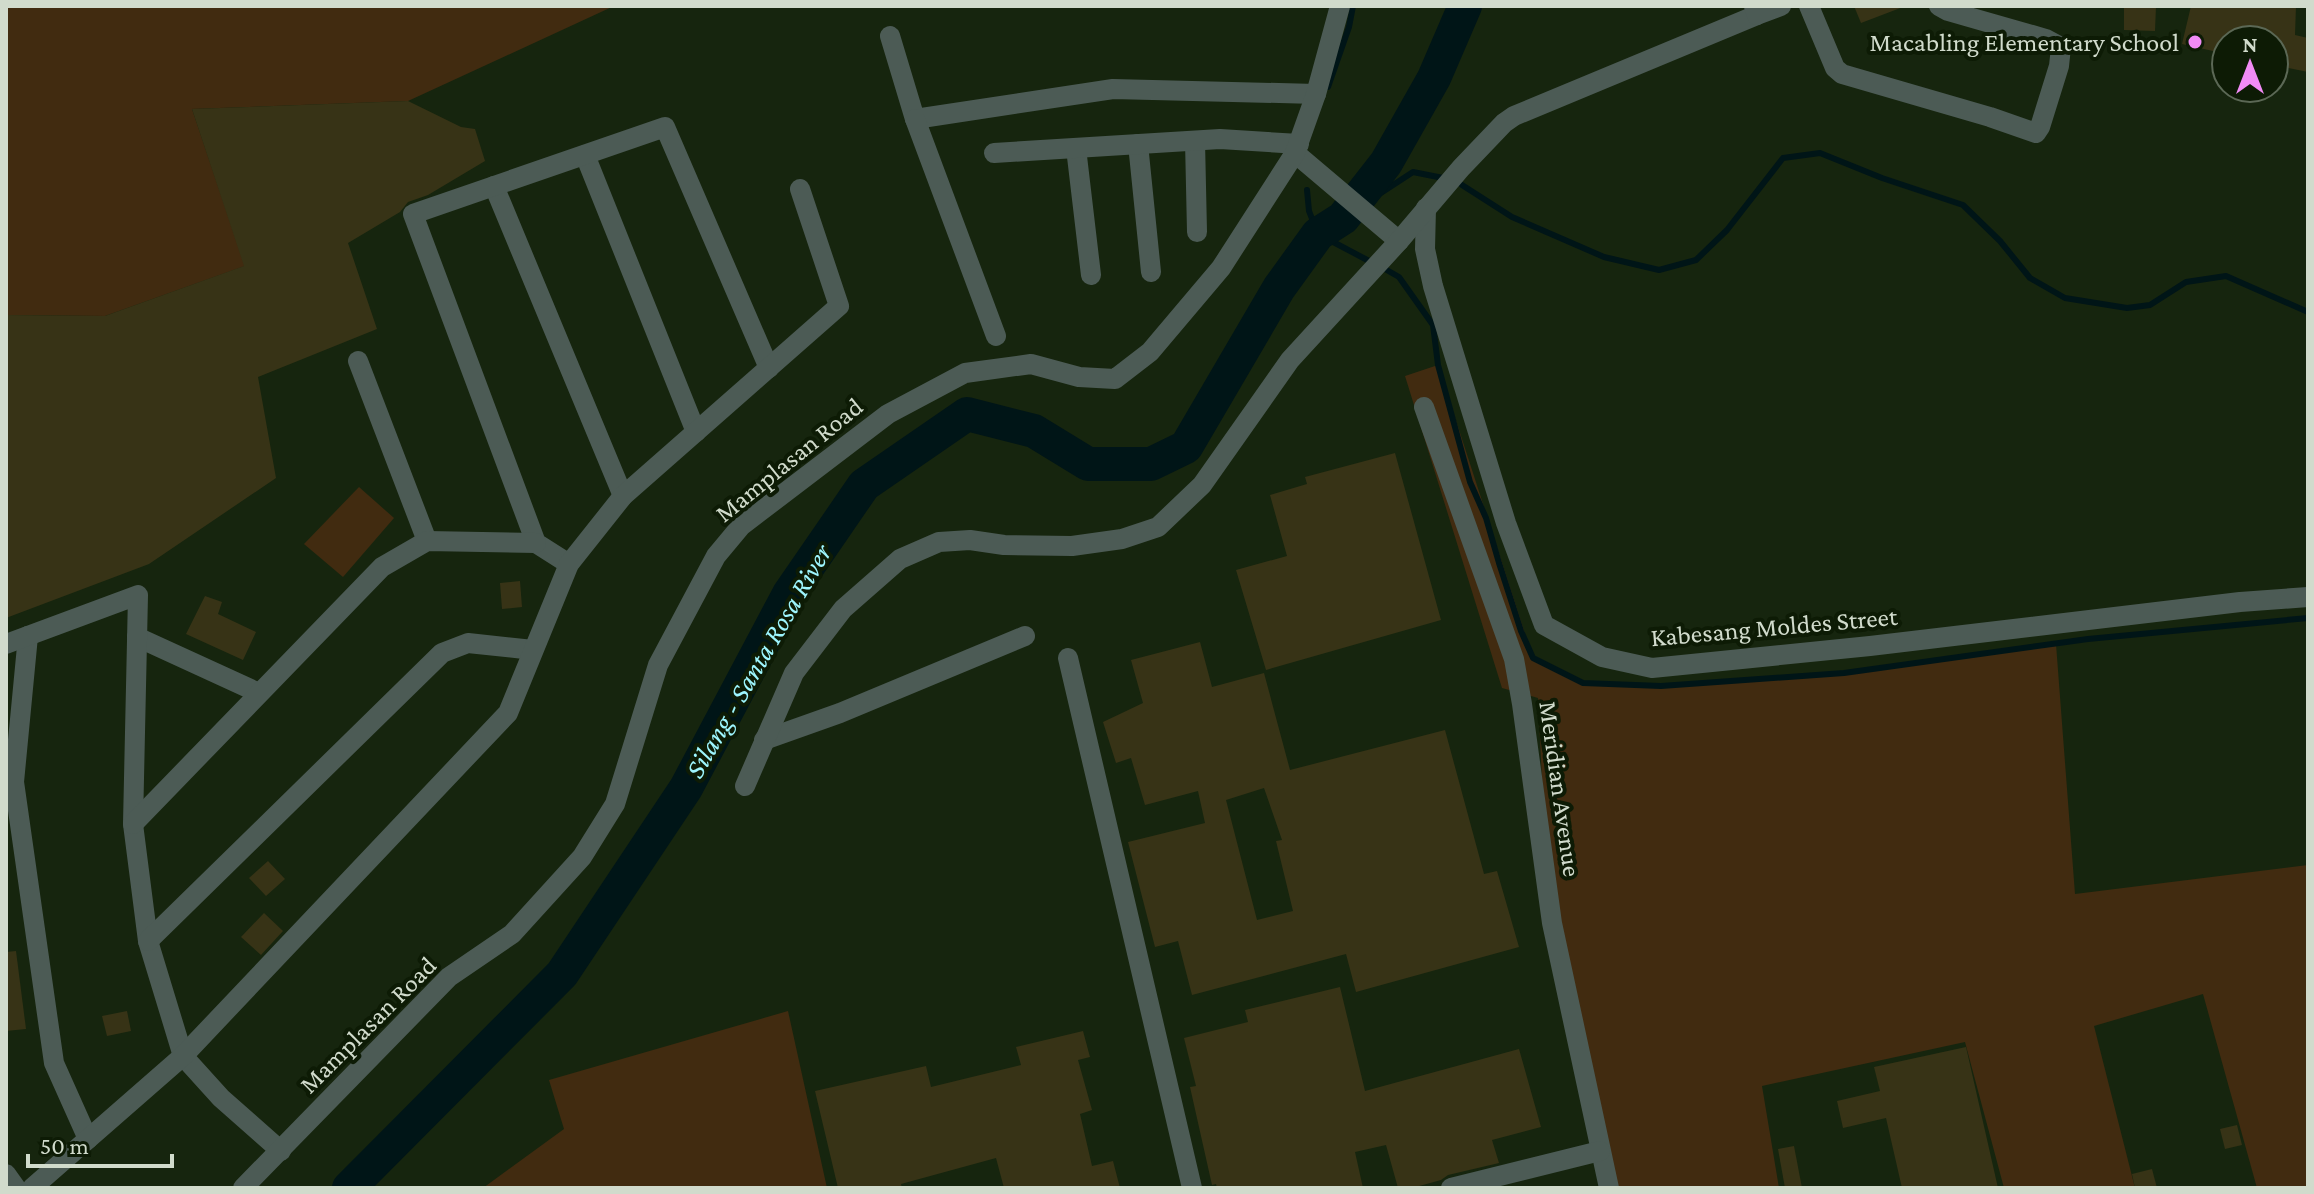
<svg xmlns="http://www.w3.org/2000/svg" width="2314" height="1194" font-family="'Crimson Pro',serif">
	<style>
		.green { fill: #412b10 }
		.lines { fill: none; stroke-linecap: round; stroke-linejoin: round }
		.stream { stroke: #001517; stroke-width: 6 }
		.river { stroke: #001517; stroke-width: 34 }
		.building { fill: #373316; fill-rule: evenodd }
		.minor { stroke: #4c5b55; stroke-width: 20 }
		.tertiary { stroke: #4c5b55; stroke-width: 20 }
		.poi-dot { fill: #f18bf5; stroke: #0d1b05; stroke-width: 3 }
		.labels { text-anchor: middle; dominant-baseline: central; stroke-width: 8; stroke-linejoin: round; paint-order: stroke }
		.poi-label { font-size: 26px; fill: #d1dbcc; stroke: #0d1b05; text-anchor: end }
		.street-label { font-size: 26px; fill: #d1dbcc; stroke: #0d1b05 }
		.water-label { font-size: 28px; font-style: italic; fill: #9ef6fe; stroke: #0d1b05 }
	</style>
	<rect width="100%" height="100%" fill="#16250e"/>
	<g class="green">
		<path d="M6 6H614L408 101 192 109 245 266 105 316 6 315Z"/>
		<path d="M1438 365 1533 658 1583 683 1661 686 1844 673 2056 644 2075 894 2308 865V1188H2257L2203 994 2094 1026 2135 1188H2004L1965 1042 1762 1086 1779 1188H1614L1549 923 1538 698 1502 688 1405 376Z"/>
		<path d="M359 487 394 518 343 577 304 544Z"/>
		<path d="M788 1011 827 1188H483L564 1129 549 1080Z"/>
	</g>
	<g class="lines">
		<g class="stream">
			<path d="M1328 87 1349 27 1353 6"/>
			<path d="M1462 185 1512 217 1604 257 1659 270 1696 260 1727 230 1783 158 1820 153 1882 178 1963 205 2000 241 2030 278 2065 298 2127 308 2150 305 2186 282 2226 276 2308 312"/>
			<path d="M1307 190 1309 211 1318 234 1371 262"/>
			<path d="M1318 234 1413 172 1443 178"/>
			<path d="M1385 269 1399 277 1433 325 1438 365 1470 482 1486 518 1499 563 1521 631 1533 658 1583 683 1661 686 1844 673 2088 639 2308 618"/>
		</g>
		<path class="river" d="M349 1188 562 974 686 788 789 594 864 485 967 414 1034 431 1088 464H1151L1186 447 1279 288 1318 234 1343 218 1386 163 1434 78 1465 6"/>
	</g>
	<g class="building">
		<path d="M1854 6H1902L1903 7 1861 23Z"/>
		<path d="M2124 6H2156L2155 31 2124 30Z"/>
		<path d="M2191 6H2296L2295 35 2308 38V72L2274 65V40H2226V54L2182 44Z"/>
		<path d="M408 101 461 127 475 129 485 161 428 195 408 202 400 212 348 243 377 329 258 377 276 478 149 564 6 618V315L105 316 244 266 192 109Z"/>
		<path d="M1395 453 1441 620 1266 670 1236 570 1287 556 1270 495 1307 484 1305 477Z"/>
		<path d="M520 581 522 607 502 609 500 583Z"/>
		<path d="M205 596 222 602 218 614 256 632 243 660 186 634Z"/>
		<path d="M1200 642 1212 687 1264 673 1290 770 1445 730 1484 874 1497 871 1519 947 1356 992 1346 954 1192 995 1178 941 1155 947 1128 842 1205 823 1198 791 1145 805 1131 758 1116 763 1103 722 1143 703 1131 660ZM1264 788 1282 840 1276 841 1293 911 1257 920 1226 800Z"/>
		<path d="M268 861 285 879 266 896 249 878Z"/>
		<path d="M264 913 283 931 261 955 241 937Z"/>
		<path d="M16 951 26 1029 6 1031V952Z"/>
		<path d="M1340 987 1365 1091 1519 1049 1541 1127 1492 1140 1499 1163 1448 1175 1441 1180 1412 1188H1398L1386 1145 1355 1152 1363 1188H1217L1216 1184 1212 1185 1190 1087 1196 1086 1184 1038 1248 1022 1245 1010Z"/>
		<path d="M127 1011 131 1031 107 1036 102 1016Z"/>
		<path d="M1083 1031 1090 1057 1078 1060 1092 1110 1080 1114 1092 1166 1113 1161 1120 1188H1004L996 1158 901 1184 902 1188H838L815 1091 926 1066 931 1087 1021 1065 1016 1047Z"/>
		<path d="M1966 1047 1998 1188H1902L1886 1118 1843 1128 1837 1101 1880 1091 1874 1067Z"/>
		<path d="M2237 1125 2242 1145 2225 1149 2220 1129Z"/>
		<path d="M1794 1146 1802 1188H1785L1778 1149Z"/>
		<path d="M2152 1169 2157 1188H2135L2132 1174Z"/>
	</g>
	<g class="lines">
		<g class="minor">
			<path d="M1809 6 1835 68 1842 74 1990 117 2036 133 2040 127 2059 66 2061 47 2046 39 1948 11 1939 6"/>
			<path d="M890 36 915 119 1113 89 1316 94"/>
			<path d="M915 119 996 336"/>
			<path d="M1195 141 1197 232"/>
			<path d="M1138 144 1151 272"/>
			<path d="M1076 148 1091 275"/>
			<path d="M994 153 1220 139 1299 144"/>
			<path d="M1295 153 1399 241"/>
			<path d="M585 155 696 432"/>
			<path d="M494 186 623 496"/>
			<path d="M1426 208 1425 249 1433 286 1506 523 1544 625 1602 657 1652 668 1870 646 2240 602 2308 597"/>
			<path d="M358 361 427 541"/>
			<path d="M1424 407 1514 659 1522 704 1552 923 1609 1188"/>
			<path d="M569 564 536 543 413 214 665 127 769 368"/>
			<path d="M28 636 14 782 54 1063 88 1139"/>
			<path d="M137 637 259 693"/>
			<path d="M6 644 138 595 133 824 148 941 183 1056 221 1098 281 1151"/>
			<path d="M1068 658 1192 1188"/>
			<path d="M764 740 840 713 1025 636"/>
			<path d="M745 786 794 673 843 609 900 559 939 542 970 540 1004 545 1072 546 1122 539 1158 527 1202 485 1290 360 1399 241 1461 168 1504 123 1514 116 1757 15"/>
			<path d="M133 824 382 567 427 541 536 543"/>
			<path d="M148 941 442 653 468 643 533 650"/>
			<path d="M6 1174 16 1188"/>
			<path d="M32 1188 183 1056 508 713 569 564 623 496 839 306 800 189"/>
			<path d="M1451 1188 1600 1151"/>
		</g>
		<g class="tertiary">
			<path d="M1754 6 1757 15 1781 6"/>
			<path d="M243 1188 449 977 512 934 582 857 615 804 658 665 716 556 741 526 888 414 965 373 1031 364 1079 377 1115 379 1150 352 1221 268 1295 153 1316 94 1340 6"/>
		</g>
	</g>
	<circle class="poi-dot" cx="2195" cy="42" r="8"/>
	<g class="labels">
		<g class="poi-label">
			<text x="2179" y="42">Macabling Elementary School</text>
		</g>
		<g class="street-label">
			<text transform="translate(789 460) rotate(-39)">Mamplasan Road</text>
			<text transform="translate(1774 627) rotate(-5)">Kabesang Moldes Street</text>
			<text transform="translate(1560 789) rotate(82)">Meridian Avenue</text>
			<text transform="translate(368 1025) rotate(-45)">Mamplasan Road</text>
		</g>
		<g class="water-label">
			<text transform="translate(758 661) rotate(-60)">Silang - Santa Rosa River</text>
		</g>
	</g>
	<rect width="2314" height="1194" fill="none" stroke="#d1dbcc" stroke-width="16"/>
	<g transform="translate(2250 64)"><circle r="38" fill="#0d1b05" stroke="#5b6855" stroke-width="2"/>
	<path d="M0-6L14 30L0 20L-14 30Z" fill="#f18bf5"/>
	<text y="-12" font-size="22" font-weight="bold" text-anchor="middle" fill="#d1dbcc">N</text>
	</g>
	<path d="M28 1154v12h144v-12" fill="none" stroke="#d1dbcc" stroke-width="4"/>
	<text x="40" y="1154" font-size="24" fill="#d1dbcc" stroke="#0d1b05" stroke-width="6" paint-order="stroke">50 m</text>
</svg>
